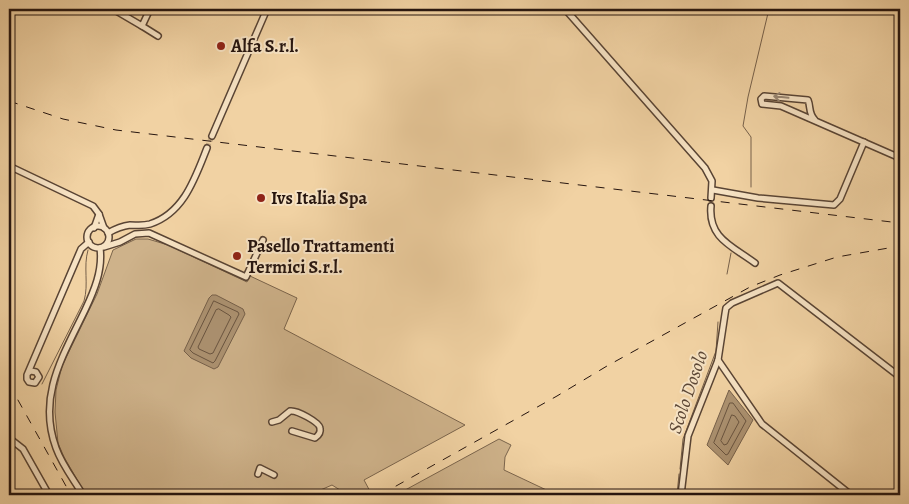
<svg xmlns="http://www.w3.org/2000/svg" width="909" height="504" font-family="Alegreya,serif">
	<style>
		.green { fill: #ceb28a; stroke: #7a644c }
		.water { fill: #ac9271; stroke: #76604a }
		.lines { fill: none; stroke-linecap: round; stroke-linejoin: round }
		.shore { stroke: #695440; stroke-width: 1 }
		.stream { stroke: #76604a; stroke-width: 1 }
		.minor-tunnel { stroke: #c8ac85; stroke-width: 5; stroke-dasharray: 5 2.5; stroke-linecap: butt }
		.minor-casing { stroke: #594434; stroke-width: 8 }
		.minor { stroke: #f6e2c3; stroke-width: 5 }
		.rail { stroke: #26150f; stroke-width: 1; stroke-dasharray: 9 9; stroke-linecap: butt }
		.oneway { stroke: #988672 }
		.poi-dot { fill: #8f2418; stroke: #f6e2c3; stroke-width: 2 }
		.labels { text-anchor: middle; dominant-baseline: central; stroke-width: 4; stroke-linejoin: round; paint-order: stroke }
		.poi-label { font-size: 18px; font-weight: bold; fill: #26150f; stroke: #f6e2c3; text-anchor: start }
		.water-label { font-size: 19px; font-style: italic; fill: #5c4736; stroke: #f6e2c3 }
	</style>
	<rect width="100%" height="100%" fill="#f1d2a3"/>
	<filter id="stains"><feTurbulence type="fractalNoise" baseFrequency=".004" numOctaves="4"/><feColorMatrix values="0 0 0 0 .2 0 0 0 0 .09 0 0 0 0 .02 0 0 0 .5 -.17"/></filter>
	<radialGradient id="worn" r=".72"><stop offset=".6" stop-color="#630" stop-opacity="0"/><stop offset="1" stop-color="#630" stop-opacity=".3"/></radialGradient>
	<g class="green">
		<path d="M136 239H148L168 245 247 282 250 276 297 298 284 329 465 425 364 480 372 495H348L332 485 316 492 289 495H86L64 457 58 443 55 412 56 390 62 366 97 294 113 250Z"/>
		<path d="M499 439 511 445 505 457 504 470 557 495H396Z"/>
	</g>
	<g class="water">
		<path d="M212 295H216L243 309 245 314 218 367 214 369 191 358 184 351 209 298Z"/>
		<path d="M729 390 753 420 728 465 707 445Z"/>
	</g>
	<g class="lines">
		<g class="shore">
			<path d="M214 301 238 312 239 314 215 361 213 363 193 353 190 350Z"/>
			<path d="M219 309 229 315 231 317 213 353 210 354 199 349 198 347 216 310Z"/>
			<path d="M730 403H733L746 421 728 454 726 455 714 443Z"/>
			<path d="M732 415 735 416 739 422 727 444 724 445 721 441Z"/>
		</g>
		<g class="stream">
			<path d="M751 187V137L743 126 748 97 769 9"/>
			<path d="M727 274 731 253"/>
			<path d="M42 384 84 301C89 284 83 267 88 250"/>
			<path d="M680 469 683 439 716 351 718 322"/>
			<path d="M677 495 679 474"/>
		</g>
		<path class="minor-tunnel" d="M207 148 212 136"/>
		<defs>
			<g id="minor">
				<path d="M113 9 142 26 150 9"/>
				<path d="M565 9 705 168 712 181 711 198"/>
				<path d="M142 26 158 36"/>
				<path d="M815 120C808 113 811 107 808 100L764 96 761 99 762 104 781 106 900 158"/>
				<path d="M212 136 267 9"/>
				<path d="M9 166 93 206 99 214"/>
				<path d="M713 190 758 198 834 205 840 199 864 142"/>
				<path d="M711 206C708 238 732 246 755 263"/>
				<circle cx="98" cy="237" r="11"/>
				<path d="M94 228 99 214 104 228"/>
				<path d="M108 233C115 229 122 226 130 225 137 225 143 226 150 224 184 213 195 178 207 148"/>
				<path d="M104 247 120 242 135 234 149 233 246 277 263 240"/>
				<path d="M718 360 762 424 851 495"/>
				<path d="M28 373 31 371 36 372 39 377 35 383 29 382 27 379V375L81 249 89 242"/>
				<path d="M272 422 279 420 290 411C297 410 319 422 320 428 321 433 318 436 315 438L292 431"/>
				<path d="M9 438 23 449 49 495"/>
				<path d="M258 474 260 468 274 475"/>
				<path d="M83 495C74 480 62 465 56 448 37 396 63 356 85 310 94 291 103 270 100 248"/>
				<path d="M681 495 688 436 718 360 725 314 726 308 732 303 778 283 900 377"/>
			</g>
		</defs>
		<use href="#minor" class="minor-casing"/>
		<use href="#minor" class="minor"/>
		<g class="rail">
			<path d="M9 101 63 119 116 130 900 223"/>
			<path d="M9 384 71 495"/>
			<path d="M380 495 557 396 607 366 750 287 780 275 837 257 900 246"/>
		</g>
	</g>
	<defs><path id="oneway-shaft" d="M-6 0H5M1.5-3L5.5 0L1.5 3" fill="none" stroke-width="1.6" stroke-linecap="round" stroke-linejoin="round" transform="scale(1.25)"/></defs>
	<use class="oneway" href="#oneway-shaft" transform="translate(781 97) rotate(-174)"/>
	<g class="poi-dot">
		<circle cx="221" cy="46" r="5"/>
		<circle cx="261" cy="198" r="5"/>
		<circle cx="237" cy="256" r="5"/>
	</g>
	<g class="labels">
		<g class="poi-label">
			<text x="231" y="46">Alfa S.r.l.</text>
			<text x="271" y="198">Ivs Italia Spa</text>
			<text x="247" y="246">Pasello Trattamenti<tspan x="247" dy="21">Termici S.r.l.</tspan></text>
		</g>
		<g class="water-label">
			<text transform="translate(688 392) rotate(-71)">Scolo Dosolo</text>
		</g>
	</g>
	<rect width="909" height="504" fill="none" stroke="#f1d2a3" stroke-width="30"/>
	<rect x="10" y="10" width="889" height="484" fill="none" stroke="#26150f" stroke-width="2.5"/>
	<rect x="15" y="15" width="879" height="474" fill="none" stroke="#26150f"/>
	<rect width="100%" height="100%" filter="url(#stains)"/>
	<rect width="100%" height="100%" fill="url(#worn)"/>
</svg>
